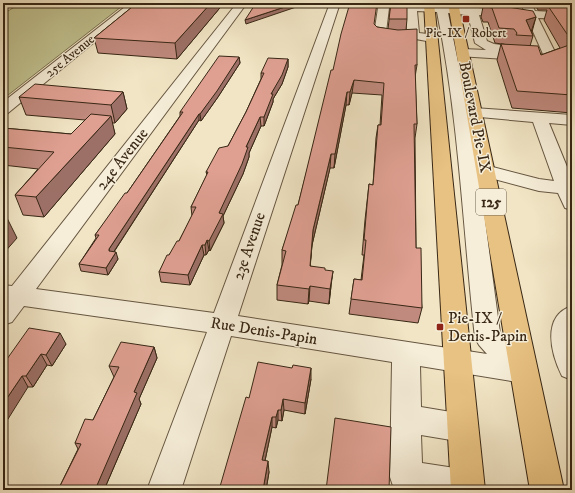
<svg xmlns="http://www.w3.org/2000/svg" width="575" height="493" font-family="'IM FELL DW Pica',serif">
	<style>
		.green { fill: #c1c290; stroke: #7c7452 }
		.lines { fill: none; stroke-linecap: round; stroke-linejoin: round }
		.minor-casing { stroke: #665641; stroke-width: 2 }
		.major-casing { stroke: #382715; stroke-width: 2 }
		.minor { fill: #f6eed9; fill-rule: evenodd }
		.major { fill: #e8c282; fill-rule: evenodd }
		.wall { fill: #c08a7e; stroke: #382715 }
		.shaded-wall { fill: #9c7066; stroke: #382715 }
		.building { fill: #dfa092; stroke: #382715 }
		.poi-dot { fill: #8f2418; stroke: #f6eed9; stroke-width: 1.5 }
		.labels { text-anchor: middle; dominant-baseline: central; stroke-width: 3; stroke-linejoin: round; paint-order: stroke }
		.far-poi-label { font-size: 13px; fill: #382715; stroke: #f6eed9 }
		.far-street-label { font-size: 13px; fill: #382715; stroke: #f6eed9 }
		.shield { fill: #f6eed9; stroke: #716350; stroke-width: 1 }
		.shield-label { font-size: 15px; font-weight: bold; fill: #382715 }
		.street-label { font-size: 16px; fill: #382715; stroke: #f6eed9 }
		.poi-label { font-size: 16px; fill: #382715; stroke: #f6eed9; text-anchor: start }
	</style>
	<rect width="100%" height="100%" fill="#f1e5c5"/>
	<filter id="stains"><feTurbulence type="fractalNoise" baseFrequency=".005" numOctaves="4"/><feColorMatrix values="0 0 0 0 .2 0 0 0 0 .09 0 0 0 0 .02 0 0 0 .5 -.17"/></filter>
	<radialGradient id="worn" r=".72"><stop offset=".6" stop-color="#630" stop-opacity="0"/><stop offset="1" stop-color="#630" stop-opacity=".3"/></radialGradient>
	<path class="green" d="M21 3H126L3 99V14Z"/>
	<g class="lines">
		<defs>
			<g id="minor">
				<path d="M130 3H142L8 113 3 115V102Z"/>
				<path d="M237 3H247L36 289 214 313 330 3H340L238 316 487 354 479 345 475 338C463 230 459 119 437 12L417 11 419 33 436 35 438 38 436 41C427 43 415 37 408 39 400 40 380 43 374 35L378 8 359 6 354 3H411L436 6 435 3H445L446 6 524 11 521 3H531L535 11 572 13V19L538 18 558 58 551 62 458 56 457 53 463 49 486 50 475 43 468 15 448 13 468 111 474 108 572 115V125L549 123 572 179V210L565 208 558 193 539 191 479 175 500 333 534 363 538 371 534 379 524 383 420 366 421 407 463 414 474 418 478 428 474 438 463 442 421 435 422 463 468 470 480 475 485 487 483 490 394 489 390 477 392 362 231 336 181 490H147L207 332 24 306 12 322 3 325V285L12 286ZM389 8 406 10 407 34 386 32ZM479 15 527 18 543 54 509 52 511 49 509 46 494 44 487 41ZM469 116 533 122 554 181 539 179 485 165 478 168Z"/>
				<path d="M572 306V380L562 376C551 354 541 316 572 306Z"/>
			</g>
			<g id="major">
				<path d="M424 3H434L485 490H451Z"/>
				<path d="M448 3H458L564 490H530Z"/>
			</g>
		</defs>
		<use href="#minor" class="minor-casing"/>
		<use href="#major" class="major-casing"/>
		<use href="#minor" class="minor"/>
		<use href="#major" class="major"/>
	</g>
	<g class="wall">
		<path d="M137 3H224L177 59 98 53 94 38Z"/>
		<path d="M391 3 407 19 406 30 417 65 415 77 417 124 415 138 416 248 422 308 418 323 349 314 354 279 361 280 364 255H362L365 220 369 184 373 185 376 138 378 125H380L382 95 352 93 349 105H346L334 168H330L312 245 310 266 325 270 331 286 329 304 309 301 308 304 277 300V285L282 265V250L298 205 333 70 374 24 377 27 388 29Z"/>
		<path d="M463 3H500V4L536 17 532 32 533 36 530 46 541 55 560 48 544 20 547 10H538L534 3H572V113L512 108 497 60 501 44 509 45 495 43 488 22H483L481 17 483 7 464 6Z"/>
		<path d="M239 57 240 63 218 97 201 121 199 120 114 252 118 259 108 275 81 271 79 264 96 238 95 235 127 193 180 116V112Z"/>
		<path d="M288 59V67L282 84 273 99V102L264 126H261L249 153V157L243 174 223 216 224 223 210 251 209 250 206 255H204L190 285 161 282 159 272 169 255 179 241 192 216 191 207 207 175 206 172 228 146 246 112 261 79V73Z"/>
		<path d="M123 92 127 109 115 123H112L115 134 44 217 23 215 15 195 38 169 3 165V128L71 134 85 120 26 115 19 97Z"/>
		<path d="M66 344 52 366 47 365 33 387H28L3 364Z"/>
		<path d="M154 347 157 358 139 399 141 404 104 490H58L78 449 75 443 93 420 114 377 109 366Z"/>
		<path d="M311 379 305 414 284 410 282 421 278 420 276 428 272 427 265 461 269 472 266 490 249 398Z"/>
	</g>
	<g class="shaded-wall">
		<path d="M3 3H12L3 8Z"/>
		<path d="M211 3H224L177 59 175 43Z"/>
		<path d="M297 3H308L246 24 245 20Z"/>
		<path d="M536 17 531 32 526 20Z"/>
		<path d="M239 57 240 63 218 97 201 121 200 114Z"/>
		<path d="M288 59V67L282 84 273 99V102L264 126V117L271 94Z"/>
		<path d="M354 80 352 93 349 105 350 92Z"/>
		<path d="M123 92 127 109 115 123 111 105Z"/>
		<path d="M347 92 346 105 334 168 335 154Z"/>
		<path d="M199 114V120L111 256 109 251V249Z"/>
		<path d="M111 116 115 134 44 217 36 197Z"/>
		<path d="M260 117 261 126 249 153V157L243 174 223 216 224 223 210 251 209 241 219 213 246 147Z"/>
		<path d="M331 154 330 168 312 245 309 281 310 266 313 230Z"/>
		<path d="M7 218 17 238 3 254V223Z"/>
		<path d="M207 240 209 250 206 255 205 245Z"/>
		<path d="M202 245 204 255 190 285 188 275Z"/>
		<path d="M116 252 118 259 108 275 106 268Z"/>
		<path d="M333 271 331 286 329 304 330 289Z"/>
		<path d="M310 286 309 301 308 304 309 289Z"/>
		<path d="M60 333 66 344 52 366 46 355Z"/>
		<path d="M154 347 157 358 139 399 141 404 104 490H95L134 392Z"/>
		<path d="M41 354 47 365 33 387 26 376Z"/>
		<path d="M311 368V379L305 414V403Z"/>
		<path d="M22 376 28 387 3 427V404Z"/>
		<path d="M283 399 284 410 282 421 281 410Z"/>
		<path d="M278 410V420L276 428V417Z"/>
		<path d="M272 417V427L263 470 262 460Z"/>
		<path d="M268 461 269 472 266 490H263Z"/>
	</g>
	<g class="building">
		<path d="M137 3H211L175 43 94 38Z"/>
		<path d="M256 3H297L245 20Z"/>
		<path d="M350 3H377L374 24 377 27 398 30 417 29V65H415L417 124H414L416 248H421L422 308 351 299 354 279 362 280 366 240H364L367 205 369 184 373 185 378 125H381L384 83 354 80 350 92H347L335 154H331L313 230 310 266 325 268V270L333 271 330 289 310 286 309 289 277 285 286 251 282 250 296 205H298L331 70H333L341 34Z"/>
		<path d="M391 3H407V19H389Z"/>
		<path d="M485 3 506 4 508 7 533 11 536 17 526 20 533 36 516 35 517 33 514 29 499 28 492 8 486 7Z"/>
		<path d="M548 6H572V34H567Z"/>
		<path d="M501 44 538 46 541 55 572 44V95L517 91Z"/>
		<path d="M219 56 239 57 217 91 200 114H199L109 249V251L116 252 106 268 79 264 99 235H95L125 193H127L183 112H180Z"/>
		<path d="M268 58 288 59 282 75 271 94H273L264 117H260L246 147H248L242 164 219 213 223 214 209 241 207 240 205 245H202L188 275 159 272 167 255H169L177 241H179L196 207H191L208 172H206L219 148 228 146 246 112 264 73H261Z"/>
		<path d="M35 84 123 92 111 105 19 97Z"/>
		<path d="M91 114 111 116 36 197 15 195 54 152 3 147V128L71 134Z"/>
		<path d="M3 218H7L3 223Z"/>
		<path d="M29 328 60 333 46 355 41 354 26 376H22L3 404V364L7 359Z"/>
		<path d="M121 342 154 347 134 392 137 393 95 490H58L81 444 75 443 85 419 93 420 119 367 109 366Z"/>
		<path d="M258 362 292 368 293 365 311 368 305 403 283 399 281 410H278L276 417H272L262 460 268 461 263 490H219L246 397 249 398Z"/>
		<path d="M335 418 391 427 389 490H326Z"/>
	</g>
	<g class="poi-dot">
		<rect x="462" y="15" width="8" height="8" rx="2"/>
		<rect x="436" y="323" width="8" height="8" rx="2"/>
	</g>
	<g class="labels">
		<g class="far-poi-label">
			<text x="466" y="33">Pie-IX / Robert</text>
		</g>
		<g class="far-street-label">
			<text transform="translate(70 56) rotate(-39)">25e Avenue</text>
		</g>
		<rect class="shield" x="476" y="189" width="30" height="26" rx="3"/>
		<g class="shield-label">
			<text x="491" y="202">125</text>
		</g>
		<g class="street-label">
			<text transform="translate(475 117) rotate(79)">Boulevard Pie-IX</text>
			<text transform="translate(122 159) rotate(-52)">24e Avenue</text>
			<text transform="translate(249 246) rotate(-71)">23e Avenue</text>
			<text transform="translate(264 331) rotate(9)">Rue Denis-Papin</text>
		</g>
		<g class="poi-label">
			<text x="448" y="318">Pie-IX /<tspan x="448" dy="18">Denis-Papin</tspan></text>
		</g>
	</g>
	<rect width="575" height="493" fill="none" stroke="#f1e5c5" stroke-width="16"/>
	<rect x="4" y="4" width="567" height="485" fill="none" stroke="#382715" stroke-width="2"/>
	<rect x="8" y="8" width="559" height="477" fill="none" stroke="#382715"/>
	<rect width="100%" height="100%" filter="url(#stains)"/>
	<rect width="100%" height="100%" fill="url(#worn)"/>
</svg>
